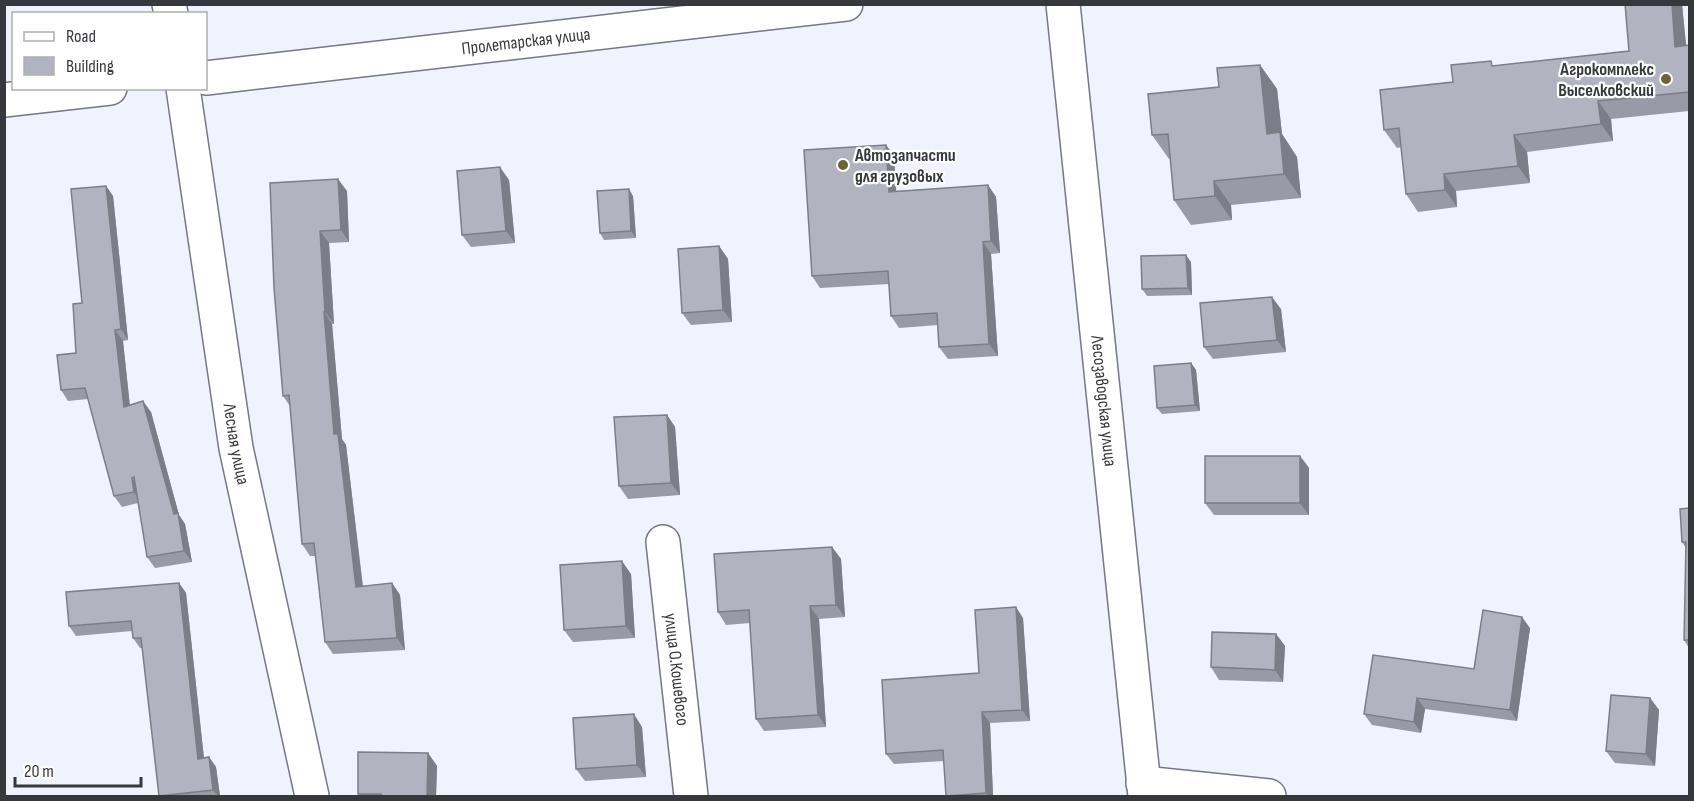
<svg xmlns="http://www.w3.org/2000/svg" width="1694" height="801" font-family="'Sofia Sans Condensed',sans-serif">
	<style>
		.lines { fill: none; stroke-linecap: round; stroke-linejoin: round }
		.minor-casing { stroke: #757783; stroke-width: 36 }
		.tertiary-casing { stroke: #757783; stroke-width: 36 }
		.minor { stroke: #fff; stroke-width: 33 }
		.tertiary { stroke: #fff; stroke-width: 33 }
		.wall { fill: #989aa5 }
		.shaded-wall { fill: #7c7d86 }
		.building { fill: #b1b3c0; stroke: #7c7d86; stroke-width: 1.5 }
		.poi-dot { fill: #6d6431; stroke: #fff; stroke-width: 2 }
		.labels { text-anchor: middle; dominant-baseline: central; stroke-width: 4.5; stroke-linejoin: round; paint-order: stroke }
		.street-label { font-size: 18px; fill: #37383d; stroke: #fff }
		.poi-label { font-size: 18px; font-weight: bold; fill: #37383d; stroke: #fff; text-anchor: end }
	</style>
	<rect width="100%" height="100%" fill="#f0f2fd"/>
	<g class="lines">
		<defs>
			<g id="minor">
				<path d="M169 4 171 14"/>
				<path id="s1" d="M1063 4 1145 796"/>
				<path id="s2" d="M183 88 236 448 312 796"/>
				<path id="s3" d="M663 542 691 796"/>
				<path d="M1143 783 1269 796"/>
			</g>
			<g id="tertiary">
				<path id="s4" d="M206 78 846 4"/>
				<path d="M4 100 110 88"/>
			</g>
		</defs>
		<use href="#minor" class="minor-casing"/>
		<use href="#tertiary" class="tertiary-casing"/>
		<use href="#minor" class="minor"/>
		<use href="#tertiary" class="tertiary"/>
	</g>
	<g class="wall">
		<path d="M1625 4H1682L1686 46 1689 45V111L1611 119 1613 141 1527 152 1530 183 1456 191 1457 207 1418 212 1406 194 1401 147 1397 148 1384 130 1453 82 1495 66 1629 51Z"/>
		<path d="M1260 65 1277 89 1282 134 1297 157 1301 198 1231 205 1232 220 1191 225 1174 200 1170 159H1169L1152 135 1219 87Z"/>
		<path d="M886 145 894 156 896 191 988 185 996 197 1000 253 991 254 998 356 948 359 939 347 938 325 899 328 891 316 889 284 820 288 812 276Z"/>
		<path d="M509 180 515 243 471 247 462 235Z"/>
		<path d="M106 186 113 196 128 340 123 341 130 405 151 412 179 515 185 524 192 562 155 568 147 557 138 503 122 507 114 496 88 399 68 401 61 390 76 353 82 303Z"/>
		<path d="M347 191 349 242 329 243 334 324H332L342 439 346 445 363 586 392 583 400 595 405 650 333 654 325 642 315 556H310L302 544 290 406 283 396 274 288Z"/>
		<path d="M633 196 636 238 604 240 600 233Z"/>
		<path d="M719 246 728 259 732 322 691 325 682 313Z"/>
		<path d="M1191 262 1192 295 1147 296 1142 289Z"/>
		<path d="M1281 309 1286 352 1213 359 1204 347Z"/>
		<path d="M1191 363 1196 370 1200 411 1162 414 1157 408Z"/>
		<path d="M667 415 675 427 680 495 628 499 619 486Z"/>
		<path d="M1300 456 1309 468V515H1214L1205 503Z"/>
		<path d="M1689 508V648L1684 640 1686 548 1682 542Z"/>
		<path d="M832 547 841 559 845 617 819 619 826 727 764 731 756 719 750 623 726 625 718 612Z"/>
		<path d="M631 574 635 638 573 642 564 630Z"/>
		<path d="M179 583 186 593 204 758 209 757 216 767 220 796H160L142 648H140L133 638 132 631 76 636 69 626Z"/>
		<path d="M1023 618 1030 721 990 723 993 796H947L944 761 894 764 886 754 979 673Z"/>
		<path d="M1530 628 1517 721 1425 709 1421 733 1372 725 1364 714 1474 669Z"/>
		<path d="M1276 634 1285 646 1283 682 1219 680 1211 667Z"/>
		<path d="M1650 698 1659 710 1655 766 1615 763 1606 751Z"/>
		<path d="M642 727 646 777 585 781 576 769Z"/>
		<path d="M428 753 437 766 436 796H360L358 794Z"/>
	</g>
	<g class="shaded-wall">
		<path d="M1672 4H1682L1688 64 1675 47Z"/>
		<path d="M1260 65 1277 89 1282 134 1297 157 1301 198 1284 174 1267 134Z"/>
		<path d="M1598 101 1611 119 1613 141 1601 124Z"/>
		<path d="M1514 135 1527 152 1530 183 1518 166Z"/>
		<path d="M886 145 894 156 897 203 889 192Z"/>
		<path d="M500 167 509 180 515 243 506 231Z"/>
		<path d="M1444 174 1456 191 1457 207 1445 190Z"/>
		<path d="M338 179 347 191 349 242 341 230Z"/>
		<path d="M1214 181 1231 205 1232 220 1215 196Z"/>
		<path d="M988 185 996 197 1000 253 991 241Z"/>
		<path d="M106 186 113 196 128 340 121 329Z"/>
		<path d="M629 189 633 196 636 238 631 231Z"/>
		<path d="M320 231 329 243 334 324 325 312Z"/>
		<path d="M983 242 991 254 998 356 989 344Z"/>
		<path d="M719 246 728 259 732 322 723 310Z"/>
		<path d="M1186 255 1191 262 1192 295 1188 288Z"/>
		<path d="M1272 297 1281 309 1286 352 1277 340Z"/>
		<path d="M324 312 332 324 342 439 346 445 364 598 356 587 334 434Z"/>
		<path d="M115 330 123 341 131 418 124 407Z"/>
		<path d="M1191 363 1196 370 1200 411 1195 405Z"/>
		<path d="M143 401 151 412 179 515 185 524 192 562 184 551Z"/>
		<path d="M667 415 675 427 680 495 671 483Z"/>
		<path d="M1300 456 1309 468V515L1300 503Z"/>
		<path d="M132 478 140 488 141 503 134 492Z"/>
		<path d="M832 547 841 559 845 617 836 605Z"/>
		<path d="M622 561 631 574 635 638 626 626Z"/>
		<path d="M179 583 186 593 205 768 198 759Z"/>
		<path d="M392 583 400 595 405 650 397 638Z"/>
		<path d="M810 606 819 619 826 727 818 715Z"/>
		<path d="M1016 607 1023 618 1030 721 1022 710Z"/>
		<path d="M1522 617 1530 628 1517 721 1510 710Z"/>
		<path d="M1276 634 1285 646 1283 682 1275 670Z"/>
		<path d="M1417 698 1425 709 1421 733 1414 722Z"/>
		<path d="M1650 698 1659 710 1655 766 1646 754Z"/>
		<path d="M982 712 990 723 993 796H988L986 793Z"/>
		<path d="M634 714 642 727 646 777 637 765Z"/>
		<path d="M428 753 437 766 436 796H427Z"/>
		<path d="M209 757 216 767 220 796H218L213 790Z"/>
	</g>
	<g class="building">
		<path d="M1625 4H1672L1675 47 1689 45V92L1598 101 1601 124 1514 135 1518 166 1444 174 1445 190 1406 194 1399 128 1384 130 1380 90 1453 82 1451 65 1491 61 1492 66 1629 51Z"/>
		<path d="M1260 65 1267 134 1280 132 1284 174 1214 181 1215 196 1174 200 1168 134 1152 135 1148 94 1219 87 1217 68Z"/>
		<path d="M886 145 889 192 988 185 991 241 983 242 989 344 939 347 937 313 891 316 888 271 812 276 804 150Z"/>
		<path d="M500 167 506 231 462 235 457 171Z"/>
		<path d="M338 179 341 230 320 231 325 312H324L334 434H338L356 587 392 583 397 638 325 642 314 543 302 544 289 395 283 396 274 288 270 183Z"/>
		<path d="M106 186 121 329 115 330 124 407 143 401 174 514 178 513 184 551 147 557 134 477 132 478 134 492 114 496 85 388 61 390 57 355 76 353 73 304 82 303 71 189Z"/>
		<path d="M629 189 631 231 600 233 597 191Z"/>
		<path d="M719 246 723 310 682 313 678 249Z"/>
		<path d="M1186 255 1188 288 1142 289 1141 256Z"/>
		<path d="M1272 297 1277 340 1204 347 1200 303Z"/>
		<path d="M1191 363 1195 405 1157 408 1154 366Z"/>
		<path d="M667 415 671 483 619 486 614 417Z"/>
		<rect x="1205" y="456" width="95" height="47"/>
		<path d="M1689 508V640H1684L1686 542H1682L1680 509Z"/>
		<path d="M832 547 836 605 810 606 818 715 756 719 749 610 718 612 714 554Z"/>
		<path d="M622 561 626 626 564 630 560 565Z"/>
		<path d="M179 583 198 759 209 757 213 790 159 796 141 638H133L131 621 69 626 66 592Z"/>
		<path d="M1016 607 1022 710 982 712 986 793 946 796 943 750 886 754 882 680 979 673 975 610Z"/>
		<path d="M1483 610 1522 617 1510 710 1417 698 1414 722 1364 714 1373 655 1474 669Z"/>
		<path d="M1212 632 1276 634 1275 670 1211 667Z"/>
		<path d="M1611 695 1650 698 1646 754 1606 751Z"/>
		<path d="M634 714 637 765 576 769 573 718Z"/>
		<path d="M358 752 428 753 427 796H381V794H358Z"/>
	</g>
	<g class="poi-dot">
		<circle cx="1666" cy="79" r="6"/>
		<circle cx="843" cy="165" r="6"/>
	</g>
	<g class="labels">
		<g class="street-label">
			<text stroke="none"><textPath href="#s4" startOffset="322">Пролетарская улица</textPath></text>
			<text stroke="none"><textPath href="#s1" startOffset="399">Лесозаводская улица</textPath></text>
			<text stroke="none"><textPath href="#s2" startOffset="360">Лесная улица</textPath></text>
			<text stroke="none"><textPath href="#s3" startOffset="128">улица О.Кошевого</textPath></text>
		</g>
		<g class="poi-label">
			<text x="1654" y="69">Агрокомплекс<tspan x="1654" dy="21">Выселковский</tspan></text>
			<text x="855" y="155" text-anchor="start">Автозапчасти<tspan x="855" dy="21">для грузовых</tspan></text>
		</g>
	</g>
	<rect width="1694" height="801" fill="none" stroke="#37383d" stroke-width="12"/>
	<rect x="12" y="12" width="195" height="78" fill="#ffffff" stroke="#afafb1" stroke-width="1.5"/>
	<rect x="24" y="32" width="30" height="9" fill="#ffffff" stroke="#afafb1" stroke-width="1.5"/>
	<text x="66" y="42" font-size="18" fill="#37383d">Road</text>
	<rect x="24" y="57" width="30" height="18" fill="#b1b3c0" stroke="#afafb1" stroke-width="1.5"/>
	<text x="66" y="72" font-size="18" fill="#37383d">Building</text>
	<path d="M15 777v9h126v-9" fill="none" stroke="#37383d" stroke-width="3"/>
	<text x="24" y="777" font-size="18" fill="#37383d" stroke="#ffffff" stroke-width="4.5" paint-order="stroke">20 m</text>
</svg>
